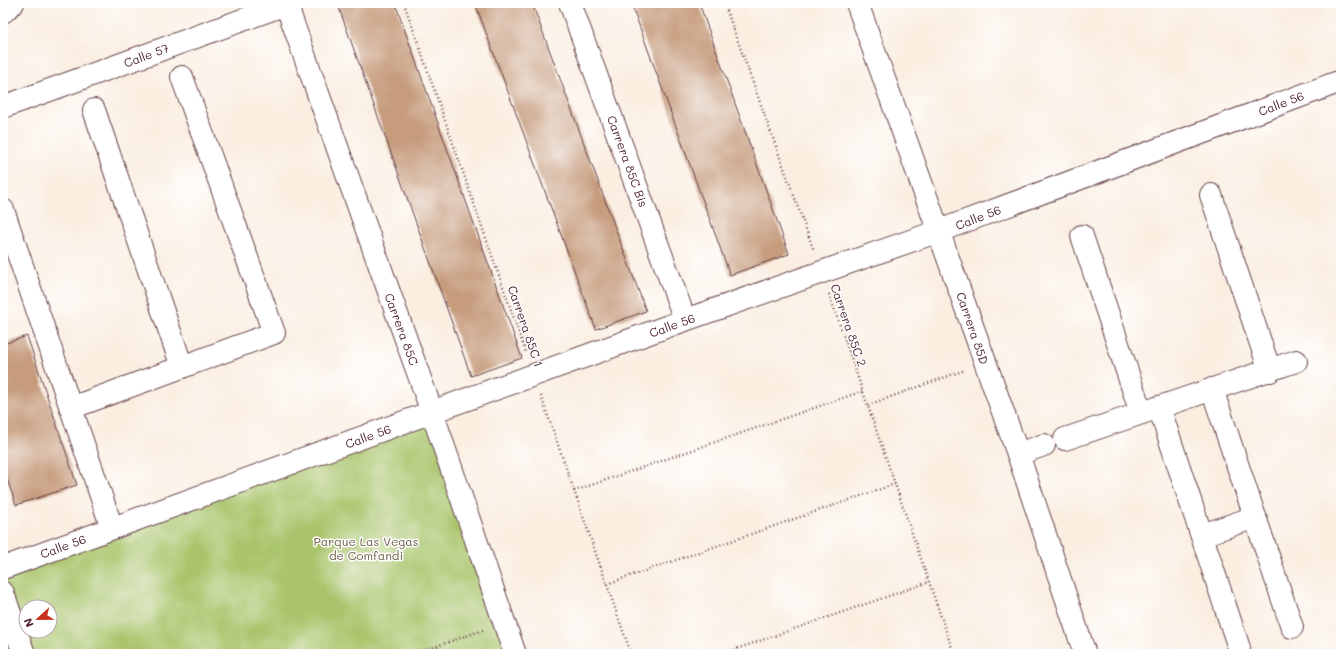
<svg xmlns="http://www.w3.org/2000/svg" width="1344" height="657" font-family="Mali,sans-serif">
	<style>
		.green { fill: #a9c46b; stroke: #7a724b; fill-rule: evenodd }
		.building { fill: #c69c7d }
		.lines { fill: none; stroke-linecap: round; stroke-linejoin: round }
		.minor-casing { stroke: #643e46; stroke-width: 24 }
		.path { stroke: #643e46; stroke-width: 2.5; stroke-dasharray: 1 3; stroke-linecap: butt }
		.minor { stroke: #fff; stroke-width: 22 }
		.labels { text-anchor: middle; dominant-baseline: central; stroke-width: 3; stroke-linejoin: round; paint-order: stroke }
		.street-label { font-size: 12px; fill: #4a1f2b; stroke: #fff }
		.park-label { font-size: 12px; fill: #6b5941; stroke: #fff }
	</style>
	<rect width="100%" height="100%" fill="#fff"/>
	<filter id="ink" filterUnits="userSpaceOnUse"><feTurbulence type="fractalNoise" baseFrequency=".025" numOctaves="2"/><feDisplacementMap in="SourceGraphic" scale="8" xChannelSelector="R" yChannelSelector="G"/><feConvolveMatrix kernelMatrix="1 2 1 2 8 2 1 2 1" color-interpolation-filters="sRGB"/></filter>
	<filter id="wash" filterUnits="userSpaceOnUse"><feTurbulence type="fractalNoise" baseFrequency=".012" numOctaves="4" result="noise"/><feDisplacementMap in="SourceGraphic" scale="16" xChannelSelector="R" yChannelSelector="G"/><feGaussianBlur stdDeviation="0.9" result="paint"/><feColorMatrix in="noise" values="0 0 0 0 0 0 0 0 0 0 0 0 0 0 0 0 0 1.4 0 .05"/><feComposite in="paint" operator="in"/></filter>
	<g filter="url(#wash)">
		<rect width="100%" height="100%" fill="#faeee1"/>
		<path class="green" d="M432 412 515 654H24L3 593V568ZM26 607H50V631H26Z"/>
		<g id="blocks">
			<g class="building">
				<path d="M344 3H395L522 358 471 376 338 5Z"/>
				<path d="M475 3H532L646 311 596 329Z"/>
				<path d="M631 3H699L789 254 730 275Z"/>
				<path d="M27 336 77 485 16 505 3 467V344Z"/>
			</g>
		</g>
	</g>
	<g filter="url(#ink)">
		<use href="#blocks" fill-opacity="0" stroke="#643e46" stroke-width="1"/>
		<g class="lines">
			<defs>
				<g id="minor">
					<path d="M570 3 685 320"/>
					<path d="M857 3 1018 454 1085 654"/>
					<path d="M286 4 432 412 515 654"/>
					<path d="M3 12 13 3"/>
					<path d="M3 107 289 3"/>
					<path d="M94 110 182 367"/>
					<path d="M1211 195 1270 371"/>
					<path d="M3 210 112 528"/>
					<path d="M1082 236 1141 413"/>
					<path d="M1212 389 1292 627"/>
					<path d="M1159 407 1239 648"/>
					<path d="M71 408 274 333 182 77"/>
					<path d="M1065 439 1296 361"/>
					<path d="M1018 454 1044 445"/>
					<path d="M1202 535 1255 517"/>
					<path d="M3 568 685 320 939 231 1341 81"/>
					<path d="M3 593 24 654"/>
				</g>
			</defs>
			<use href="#minor" class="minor-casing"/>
			<g class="path">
				<path d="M404 3 526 353"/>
				<path d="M724 3 814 251"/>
				<path d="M829 294 954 654"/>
				<path d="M541 396 631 654"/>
				<path d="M868 405 965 370"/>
				<path d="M574 491 863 391"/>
				<path d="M607 584 895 484"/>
				<path d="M414 654 483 630"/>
				<path d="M722 654 929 582"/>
			</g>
			<use href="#minor" class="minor"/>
		</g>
	</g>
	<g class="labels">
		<g class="street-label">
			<text transform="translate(146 55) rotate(-20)">Calle 57</text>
			<text transform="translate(1281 103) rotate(-21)">Calle 56</text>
			<text transform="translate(628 161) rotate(70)">Carrera 85C Bis</text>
			<text transform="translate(978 217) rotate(-21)">Calle 56</text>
			<text transform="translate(672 325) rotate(-20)">Calle 56</text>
			<text transform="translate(849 325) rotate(71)">Carrera 85C 2</text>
			<text transform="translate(526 326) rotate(71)">Carrera 85C 1</text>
			<text transform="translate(973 328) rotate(71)">Carrera 85D</text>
			<text transform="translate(402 329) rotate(70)">Carrera 85C</text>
			<text transform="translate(368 436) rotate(-20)">Calle 56</text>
			<text transform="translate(63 546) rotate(-20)">Calle 56</text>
		</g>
		<g class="park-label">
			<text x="366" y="541">Parque Las Vegas<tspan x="366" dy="14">de Comfandi</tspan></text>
		</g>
	</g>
	<rect width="1344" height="657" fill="none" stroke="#fff" stroke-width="16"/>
	<g transform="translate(38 619) rotate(248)"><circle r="19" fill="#ffffff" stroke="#b7a5aa"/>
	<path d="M0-3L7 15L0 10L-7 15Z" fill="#c8321e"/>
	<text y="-6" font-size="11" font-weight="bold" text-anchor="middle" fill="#4a1f2b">N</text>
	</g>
</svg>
